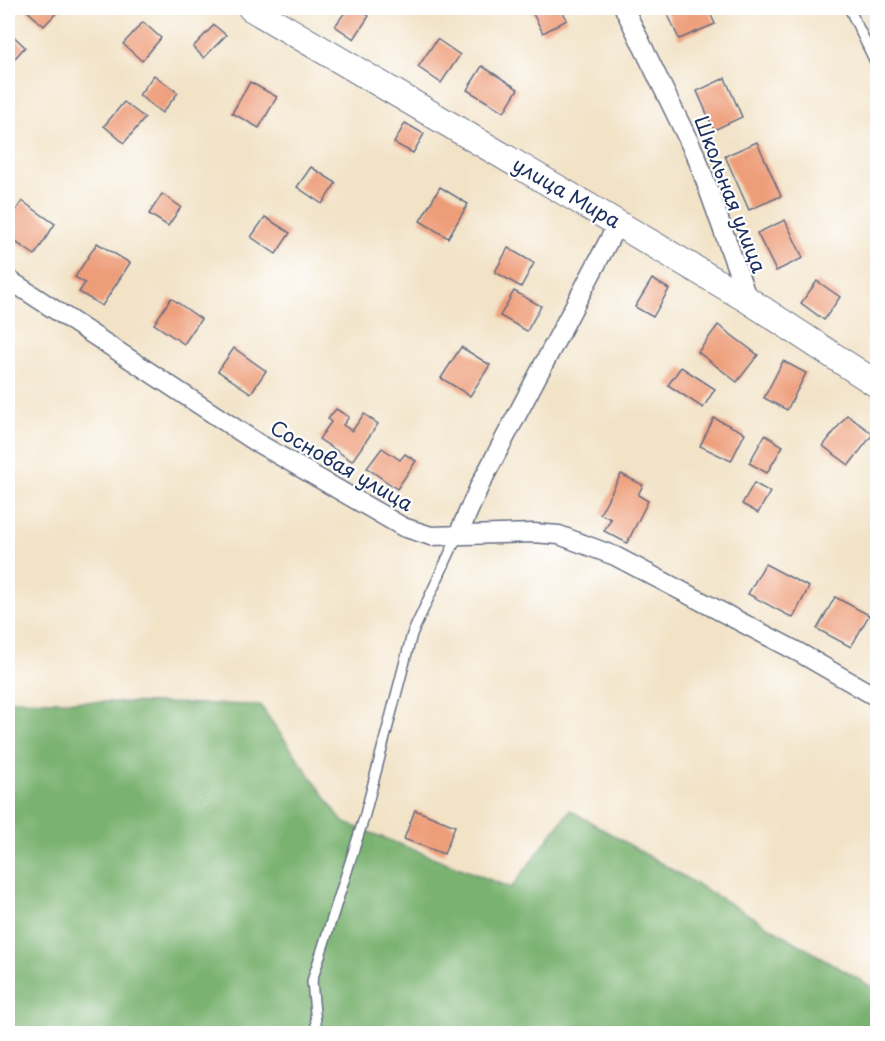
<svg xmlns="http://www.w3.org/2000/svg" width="885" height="1041" font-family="'Playpen Sans',sans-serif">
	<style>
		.forest { fill: #7ab271; stroke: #4a7068; stroke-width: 1.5 }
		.building { fill: #ee9d79 }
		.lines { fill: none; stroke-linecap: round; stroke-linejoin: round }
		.lane-casing { stroke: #666e83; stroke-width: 12 }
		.street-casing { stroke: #666e83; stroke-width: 21 }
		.secondary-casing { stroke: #666e83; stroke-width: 28 }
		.lane { stroke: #fff; stroke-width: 9 }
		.street { stroke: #fff; stroke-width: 18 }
		.secondary { stroke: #fff; stroke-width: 26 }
		.labels { text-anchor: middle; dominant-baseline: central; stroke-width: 4.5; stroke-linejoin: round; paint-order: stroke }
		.street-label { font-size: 20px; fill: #1b2f5e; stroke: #fff }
	</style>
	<rect width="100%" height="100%" fill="#fff"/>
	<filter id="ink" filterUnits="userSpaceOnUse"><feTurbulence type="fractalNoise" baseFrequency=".0167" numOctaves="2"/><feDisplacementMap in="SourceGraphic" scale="12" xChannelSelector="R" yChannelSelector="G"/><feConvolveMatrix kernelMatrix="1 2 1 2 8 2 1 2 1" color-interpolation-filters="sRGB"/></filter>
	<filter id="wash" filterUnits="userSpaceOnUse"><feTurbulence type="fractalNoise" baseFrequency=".008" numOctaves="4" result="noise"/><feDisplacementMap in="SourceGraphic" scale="24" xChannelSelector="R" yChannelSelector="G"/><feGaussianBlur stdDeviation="1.35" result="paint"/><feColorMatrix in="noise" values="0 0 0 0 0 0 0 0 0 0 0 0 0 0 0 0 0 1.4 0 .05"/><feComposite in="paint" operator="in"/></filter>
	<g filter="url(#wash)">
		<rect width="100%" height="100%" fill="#f2e3c7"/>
		<path class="forest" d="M8 700 260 705 343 822 511 888 570 810 877 990V1033L8 1034Z"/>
		<g id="blocks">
			<g class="building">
				<path d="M24 8H61L44 26Z"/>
				<path d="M348 8H357L369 16 354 39 335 26Z"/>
				<path d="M530 8H561L567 20 543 33Z"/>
				<path d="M665 8H708L715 24 679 39Z"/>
				<path d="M143 22 161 38 142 61 123 44Z"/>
				<path d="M214 25 226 35 204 58 193 47Z"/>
				<path d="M8 31 25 47 8 66Z"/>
				<path d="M437 39 460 55 441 83 418 67Z"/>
				<path d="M482 66 518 89 504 112 467 90Z"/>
				<path d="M154 75 178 93 162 113 139 95Z"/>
				<path d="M725 78 742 117 714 130 697 91Z"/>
				<path d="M250 82 277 97 259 128 232 113Z"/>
				<path d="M124 102 145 118 124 143 104 126Z"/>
				<path d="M405 123 424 134 413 153 394 143Z"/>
				<path d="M757 142 781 196 749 210 725 156Z"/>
				<path d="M311 167 336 183 322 204 297 187Z"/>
				<path d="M440 187 468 204 448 238 420 221Z"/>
				<path d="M162 194 181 207 168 226 149 214Z"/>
				<path d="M22 201 55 224 35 255 8 237V223Z"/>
				<path d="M265 217 290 233 276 254 251 237Z"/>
				<path d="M785 220 803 258 776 271 757 233Z"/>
				<path d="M97 243 130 263 102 306 79 292 85 283 75 277Z"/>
				<path d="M508 248 534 263 521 287 495 272Z"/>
				<path d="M652 279 669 289 653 317 635 307Z"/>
				<path d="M817 281 840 297 824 320 801 303Z"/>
				<path d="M514 291 541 306 527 331 500 316Z"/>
				<path d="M171 298 201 319 184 344 154 324Z"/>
				<path d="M718 325 758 355 737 382 698 352Z"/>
				<path d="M461 347 490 365 470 396 441 378Z"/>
				<path d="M234 348 266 371 251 393 218 371Z"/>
				<path d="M783 361 806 373 787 410 764 398Z"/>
				<path d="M681 367 715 389 703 408 668 385Z"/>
				<path d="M336 409 349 417 343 425 352 431 364 414 378 424 352 461 319 439 331 422 328 419Z"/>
				<path d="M847 415 873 434 849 465 823 446Z"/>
				<path d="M714 418 745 433 731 461 700 446Z"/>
				<path d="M765 435 783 446 767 473 749 463Z"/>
				<path d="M382 448 400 460 405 454 416 461 397 489 367 468Z"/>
				<path d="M621 474 643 485 638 495 648 501 627 543 604 531 611 519 600 514Z"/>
				<path d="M754 483 770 492 758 513 742 504Z"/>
				<path d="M765 564 809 587 793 618 748 594Z"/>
				<path d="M835 597 869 615 851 647 817 629Z"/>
				<path d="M415 810 455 826 444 854 404 839Z"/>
			</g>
		</g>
	</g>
	<g filter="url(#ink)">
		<use href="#blocks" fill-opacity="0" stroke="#666e83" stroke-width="1.5"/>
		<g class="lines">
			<defs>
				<g id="lane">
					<path d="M849 8 878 68"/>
					<path d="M317 1034 312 981 364 818 412 634 458 535"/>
				</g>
				<g id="street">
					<path d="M624 8 697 158 748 300"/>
					<path d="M8 279 256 442 403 527 431 536 533 533 559 535 615 556 800 653 878 698"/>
					<path d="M458 535 480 485 618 223"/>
				</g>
				<path id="secondary" d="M251 8 748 300 878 385"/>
			</defs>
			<use href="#lane" class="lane-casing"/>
			<use href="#street" class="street-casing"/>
			<use href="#secondary" class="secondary-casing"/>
			<use href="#lane" class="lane"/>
			<use href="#street" class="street"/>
			<use href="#secondary" class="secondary"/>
		</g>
	</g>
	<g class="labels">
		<g class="street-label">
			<text transform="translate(567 192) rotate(30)">улица Мира</text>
			<text transform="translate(731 194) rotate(69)">Школьная улица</text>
			<text transform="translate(342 465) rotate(30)">Сосновая улица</text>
		</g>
	</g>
	<rect width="885" height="1041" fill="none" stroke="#fff" stroke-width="30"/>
</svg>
